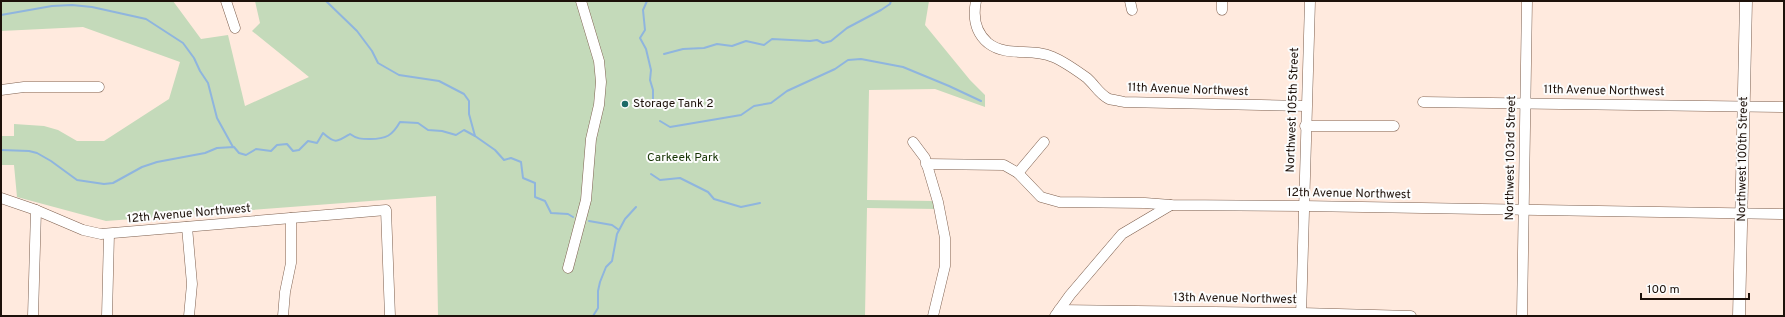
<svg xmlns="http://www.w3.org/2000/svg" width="1785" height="317" font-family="Overpass,sans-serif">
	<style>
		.green { fill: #c4daba }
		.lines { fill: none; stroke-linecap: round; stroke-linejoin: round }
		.stream { stroke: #8fb5de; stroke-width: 2 }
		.minor-casing { stroke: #7e604f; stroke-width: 11 }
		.major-casing { stroke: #7e604f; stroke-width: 13 }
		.minor { stroke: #fff; stroke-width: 10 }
		.major { stroke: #fff; stroke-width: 12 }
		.poi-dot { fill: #1c6967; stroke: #fcfcfc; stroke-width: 1.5 }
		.labels { text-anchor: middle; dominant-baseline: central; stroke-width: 4; stroke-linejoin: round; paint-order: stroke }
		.street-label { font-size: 12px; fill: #1d110a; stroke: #fcfcfc }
		.poi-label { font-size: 12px; fill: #1d110a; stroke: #fcfcfc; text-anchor: start }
		.park-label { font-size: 12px; fill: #153303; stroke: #fcfcfc }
	</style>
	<rect width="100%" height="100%" fill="#ffeade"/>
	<path class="green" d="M1 1H173L201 39 228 35 245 106 309 77 252 31 260 23 255 1H929L925 25 970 80 985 95V107L935 89 869 90 867 200 934 201 937 209 867 208 865 316H438L436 196 106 221 17 197 14 165H1V136H14V124L44 126 58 130 77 141H104L169 99 180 62 83 27 1 31Z"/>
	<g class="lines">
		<g class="stream">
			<path d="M326 1 357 31 372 51 378 63 399 75 439 81 464 94 469 101V114L475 136 495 150 504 160 511 158 521 162 523 178 535 183V197L545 201 551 213 568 214 573 217"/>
			<path d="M647 1 643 10 645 30 640 38 646 49 651 70 650 80 653 90V101"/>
			<path d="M1 15 52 6 72 5 92 7 146 19 183 43 194 58 200 71 208 83 217 118 233 147"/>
			<path d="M664 54 683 49 704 48 717 44 732 46 746 41 764 45 772 39 810 41 817 40 823 43 831 41 847 28 881 10 890 4 891 1"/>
			<path d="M660 121 670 127 676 126 741 115 754 106 771 103 787 91 835 69 848 60 861 59 903 67 949 86 981 101"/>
			<path d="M1 150 29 151 37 153 51 161 77 180 104 184 113 183 142 167 157 162 205 153 217 148 234 147 239 153 246 155 256 149 271 151 277 145 287 144 293 151 299 150 308 141 317 143 323 133C335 144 337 142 350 134 357 139 361 139 370 139 386 139 392 136 400 122L418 123 428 130 442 131 456 135 464 130 475 136"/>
			<path d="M651 174 660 180 680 178 708 192 714 199 741 207 760 203"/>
			<path d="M589 221 612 225 619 230"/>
			<path d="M593 316 598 308V291L600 282 606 267 612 261 617 234 625 219 636 207"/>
		</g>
		<defs>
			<g id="minor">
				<path d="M226 1 235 28"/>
				<path d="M976 1C973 16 975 32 988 43 1007 58 1032 47 1053 57 1065 62 1076 70 1087 78 1095 85 1099 94 1109 99 1114 100 1120 101 1124 102L1306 106"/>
				<path d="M1130 1 1132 10"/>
				<path d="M1222 10V1"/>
				<path d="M1 90 24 87H99"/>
				<path d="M1423 102 1784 107"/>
				<path d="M1305 126H1394"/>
				<path d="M913 142 925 158 938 202 945 238V266L933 316"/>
				<path d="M926 164 1004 165 1018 173 1041 197 1059 202 1145 203 1171 205 1303 206 1784 214"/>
				<path d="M1018 173 1044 142"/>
				<path d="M1 198 36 210 83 230 101 234 386 210 390 316"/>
				<path d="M187 227 192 284 189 316"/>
				<path d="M568 268 586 200 591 139 599 105 601 82 599 61 581 1"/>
				<path d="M1059 310 1302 313 1411 316"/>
				<path d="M33 316 36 210"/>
				<path d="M107 316 109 234"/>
				<path d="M283 316 285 292 291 263V218"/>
				<path d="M1055 316 1070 295 1122 234 1171 205"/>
				<path d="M1301 316 1310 1"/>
				<path d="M1522 316 1527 1"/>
			</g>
			<path id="major" d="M1739 316 1746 1"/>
		</defs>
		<use href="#minor" class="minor-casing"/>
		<use href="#major" class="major-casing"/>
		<use href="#minor" class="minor"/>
		<use href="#major" class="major"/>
	</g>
	<circle class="poi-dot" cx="625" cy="104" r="4"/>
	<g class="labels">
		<g class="street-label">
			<text transform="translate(1188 90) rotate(2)">11th Avenue Northwest</text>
			<text transform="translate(1604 91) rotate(1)">11th Avenue Northwest</text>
			<text transform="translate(1293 110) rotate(-88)">Northwest 105th Street</text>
			<text transform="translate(1511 158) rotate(-89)">Northwest 103rd Street</text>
			<text transform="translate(1743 159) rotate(-89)">Northwest 100th Street</text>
			<text transform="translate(1349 194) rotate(1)">12th Avenue Northwest</text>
			<text transform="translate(189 214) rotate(-5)">12th Avenue Northwest</text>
			<text transform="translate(1235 299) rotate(1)">13th Avenue Northwest</text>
		</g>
		<g class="poi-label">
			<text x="633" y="104">Storage Tank 2</text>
		</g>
		<g class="park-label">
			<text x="683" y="158">Carkeek Park</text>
		</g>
	</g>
	<rect width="1785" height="317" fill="none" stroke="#1d110a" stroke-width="4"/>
	<path d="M1641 293v6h108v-6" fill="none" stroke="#1d110a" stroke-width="2"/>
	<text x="1647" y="293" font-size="12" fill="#1d110a" stroke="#fcfcfc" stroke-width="3" paint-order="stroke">100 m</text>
</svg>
